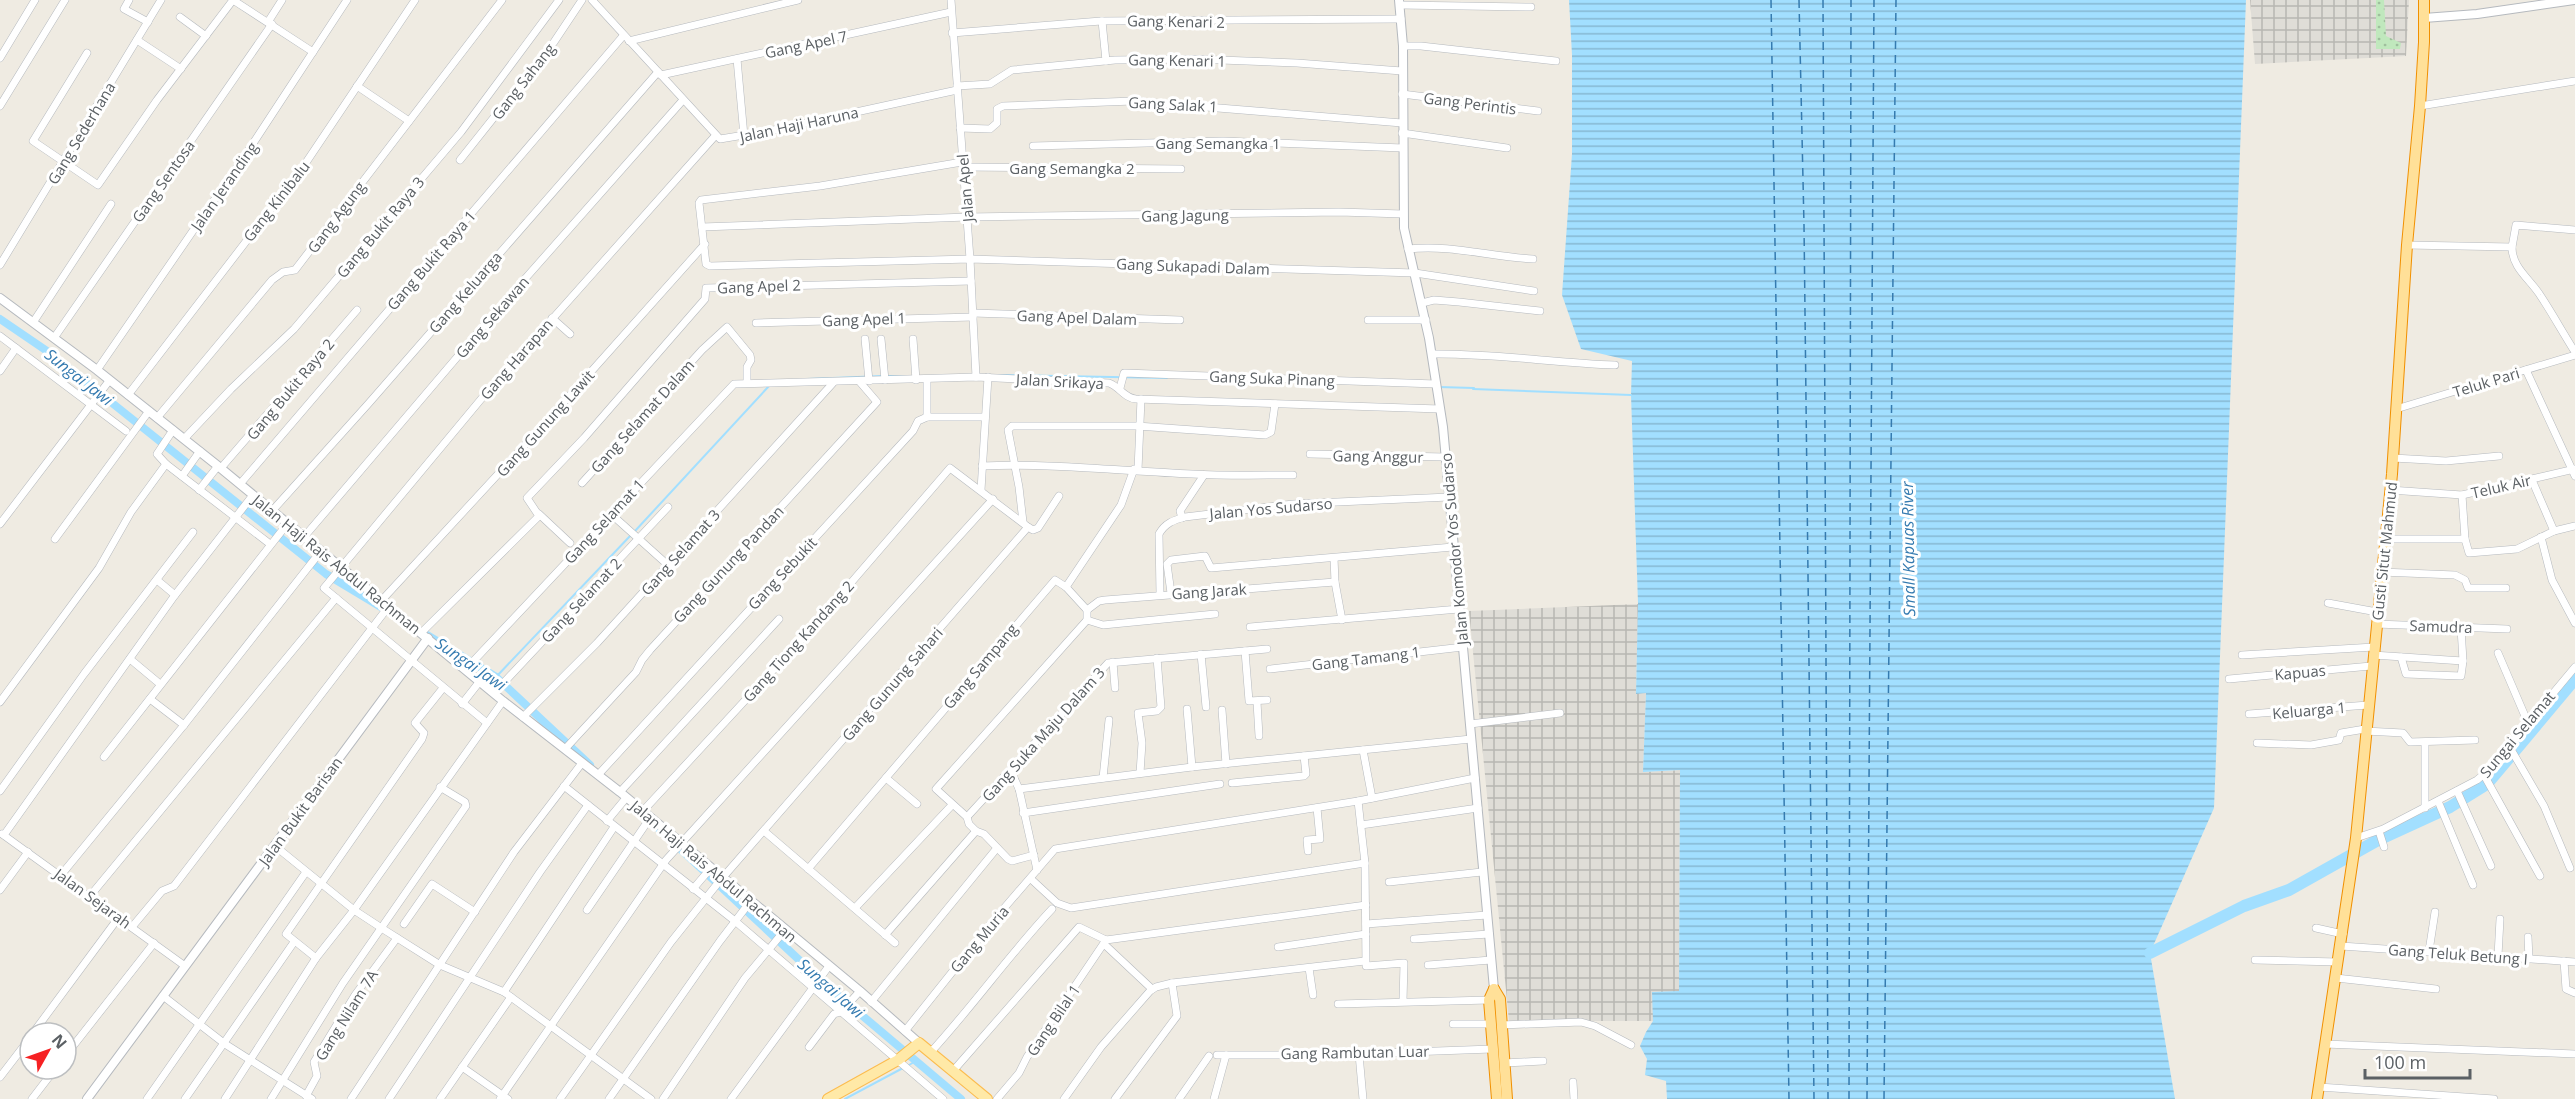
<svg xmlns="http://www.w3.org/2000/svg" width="2575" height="1099" font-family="'Open Sans',sans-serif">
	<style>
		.industrial { fill: url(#industrial-grid) }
		.grass { fill: url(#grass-dots) }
		.water { fill: url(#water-rules) }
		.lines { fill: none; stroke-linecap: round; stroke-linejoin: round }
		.stream { stroke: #a2dfff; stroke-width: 2 }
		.canal { stroke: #a2dfff; stroke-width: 8 }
		.river { stroke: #a2dfff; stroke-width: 12 }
		.ferry { stroke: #357bb0; stroke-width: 1.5; stroke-dasharray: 8 6; stroke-linecap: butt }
		.minor-casing { stroke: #b5b9be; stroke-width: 8 }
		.tertiary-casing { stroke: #b5b9be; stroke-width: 10 }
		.primary-casing { stroke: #fcbc4e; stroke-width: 12 }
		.trunk-casing { stroke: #f19000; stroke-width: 12 }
		.minor { stroke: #fff; stroke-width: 7 }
		.tertiary { stroke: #fff; stroke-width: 8 }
		.primary { stroke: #ffe9a7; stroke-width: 10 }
		.trunk { stroke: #ffe098; stroke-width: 10 }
		.labels { text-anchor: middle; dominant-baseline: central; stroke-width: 6; stroke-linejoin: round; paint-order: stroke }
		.street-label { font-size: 15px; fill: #5b6064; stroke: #fff }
		.water-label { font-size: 16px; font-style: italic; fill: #357bb0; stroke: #fff }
	</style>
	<defs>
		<pattern id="industrial-grid" width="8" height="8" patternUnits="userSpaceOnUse" patternTransform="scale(1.5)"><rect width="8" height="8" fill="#dfddd7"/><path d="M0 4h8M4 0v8" fill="none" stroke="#b8b7b2"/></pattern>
		<pattern id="grass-dots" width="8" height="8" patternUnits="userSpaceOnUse" patternTransform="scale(1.5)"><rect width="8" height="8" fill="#c0e8bd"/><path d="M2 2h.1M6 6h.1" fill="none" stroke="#9fbf9d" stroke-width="1.8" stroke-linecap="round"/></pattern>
		<pattern id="water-rules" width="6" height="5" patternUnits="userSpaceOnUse" patternTransform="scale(1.5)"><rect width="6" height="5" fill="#a2dfff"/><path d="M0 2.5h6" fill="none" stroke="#87b8d2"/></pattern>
	</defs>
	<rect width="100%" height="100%" fill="#efebe2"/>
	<g class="industrial">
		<path d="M2250 0H2409L2406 56 2255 64Z"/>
		<path d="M1638 604 1636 694 1646 693 1643 772 1680 770 1679 991 1653 1021H1509L1469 611Z"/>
	</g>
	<path class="grass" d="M2376 0H2384L2386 36 2401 43 2400 49H2376Z"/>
	<path class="water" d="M1569 0H2246L2214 808 2150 953 2175 1099H1667L1666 1081 1645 1075 1647 1059 1640 1046 1646 1032 1653 1021 1652 992 1679 991 1680 770 1643 772 1646 693 1636 694 1638 603 1631 395 1632 361 1581 349 1562 295 1572 154V55Z"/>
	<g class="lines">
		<g class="stream">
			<path d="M999 375 1167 378"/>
			<path d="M888 376H915"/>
			<path d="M807 379 882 376"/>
			<path d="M1439 387 1474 388"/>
			<path d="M1473 389 1631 395"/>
			<path d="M635 531 769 386"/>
			<path d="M496 677 631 535"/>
			<path d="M909 1065 916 1061"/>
			<path d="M845 1099 903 1068"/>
		</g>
		<g class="canal">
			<path d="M0 319 47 351 326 574 391 613"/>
			<path d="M427 635 496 677 590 765"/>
			<path d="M658 828 826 985 961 1099"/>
		</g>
		<path class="river" d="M2150 953 2244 906 2289 890 2378 840 2450 807 2487 784 2575 679"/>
		<g class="ferry">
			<path d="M1771 0 1789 1099"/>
			<path d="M1799 0 1804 225 1814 1099"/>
			<path d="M1823 0 1828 1099"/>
			<path d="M1849 1099 1851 0"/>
			<path d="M1867 1099 1874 0"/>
			<path d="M1884 1099 1896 0"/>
		</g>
		<defs>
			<g id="minor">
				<path d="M129 0 124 9 148 22"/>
				<path d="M233 0 313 52"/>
				<path d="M592 0 720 139 769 131 957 90"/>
				<path d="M951 0 970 259 976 377"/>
				<path d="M1400 5 1531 7"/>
				<path d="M180 17 206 36"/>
				<path d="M1102 21 1106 61"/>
				<path d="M268 22 282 0"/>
				<path d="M952 33 1101 21 1401 19"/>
				<path d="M137 40 181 69"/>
				<path d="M629 41 798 0"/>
				<path d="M1403 46H1421L1556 61"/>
				<path d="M87 53 33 141 98 185 157 100 233 0"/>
				<path d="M0 58 35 0"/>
				<path d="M737 59 744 136"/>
				<path d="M661 75 951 12"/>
				<path d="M357 86 409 121"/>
				<path d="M957 86 990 84 1012 70 1115 60 1195 59 1297 63 1402 71"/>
				<path d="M1402 94 1538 111"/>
				<path d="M0 106 65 0"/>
				<path d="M2420 106 2575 81"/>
				<path d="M960 128 990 129 997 123V109L1003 106 1133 101 1402 123"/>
				<path d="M1402 133 1507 148"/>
				<path d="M1033 146 1223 141 1403 148"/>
				<path d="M460 160 554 42 582 0"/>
				<path d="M962 162 820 186 701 200 699 203 706 264 710 266 970 259 1415 273 1534 291"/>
				<path d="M963 167 1181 169"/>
				<path d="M702 227 967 217 1339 212 1403 214"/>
				<path d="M2407 245 2512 247 2516 225 2575 230"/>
				<path d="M2512 247C2512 268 2530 279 2540 295 2552 313 2563 333 2575 352"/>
				<path d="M1408 249C1450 244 1491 257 1533 259"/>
				<path d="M0 265 161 0"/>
				<path d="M1422 303 1434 300 1459 302 1540 311"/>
				<path d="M973 313 1180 320"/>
				<path d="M552 318 570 334"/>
				<path d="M1368 320H1426"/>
				<path d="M34 321 111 204"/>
				<path d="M756 323 973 317"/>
				<path d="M0 336 126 431"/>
				<path d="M54 338 272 24"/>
				<path d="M865 339 869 381"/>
				<path d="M881 339 885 380"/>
				<path d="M913 339 916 380"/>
				<path d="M1432 354C1494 353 1554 363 1615 365"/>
				<path d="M97 370 248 151 347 0"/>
				<path d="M2526 370 2575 476"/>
				<path d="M0 371 16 348"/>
				<path d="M1120 388 1124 373 1436 384"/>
				<path d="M128 395 301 170 415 0"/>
				<path d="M2396 409 2575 355"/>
				<path d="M927 417V379"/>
				<path d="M157 418 272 280 283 272 295 270 502 0"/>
				<path d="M184 439 231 389 294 329 461 132 559 0"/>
				<path d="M1310 454 1445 457"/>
				<path d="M2393 458 2446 461 2499 456"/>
				<path d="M166 464 270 544"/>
				<path d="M982 466C1052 463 1122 471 1192 474 1226 476 1260 475 1293 475"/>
				<path d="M221 468 357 310"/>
				<path d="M1138 470 1141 399"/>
				<path d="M182 476 200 451"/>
				<path d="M2532 480 2554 531"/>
				<path d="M582 483 702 350 727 327 750 355 751 360 747 367V382"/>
				<path d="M240 484 623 36"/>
				<path d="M199 490 218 466"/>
				<path d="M981 490 988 377"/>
				<path d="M2390 490 2462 495 2575 469"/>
				<path d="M2462 495 2465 539 2469 553 2517 549 2554 531 2575 526"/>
				<path d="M272 511 369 403 658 72"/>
				<path d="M539 514 570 543"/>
				<path d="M611 514 669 566"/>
				<path d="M1182 518 1180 511 1204 475"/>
				<path d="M1023 522 1019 487 1008 430 1012 426H1137L1265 435 1271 432 1275 404"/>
				<path d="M0 524 109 381"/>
				<path d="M304 537 493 315 683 100"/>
				<path d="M2541 537 2552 580 2575 623"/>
				<path d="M55 539 149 411"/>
				<path d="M2385 539H2465"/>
				<path d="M1334 558 1335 582 1342 620"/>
				<path d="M2381 572 2455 575 2465 580 2468 588H2506"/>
				<path d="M157 580 175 595"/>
				<path d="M1066 587 1121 505 1134 469"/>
				<path d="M1171 593 1167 564 1171 560 1205 556 1211 568 1453 547"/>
				<path d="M1160 594 1159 534C1165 523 1174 520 1185 517L1293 504 1449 497"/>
				<path d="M382 600 547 421 705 244"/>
				<path d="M2328 603 2377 612"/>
				<path d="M1087 610 1099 601 1105 600 1335 582"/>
				<path d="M1087 620 1103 625 1215 614"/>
				<path d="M2376 624 2507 629"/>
				<path d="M1250 627 1459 609"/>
				<path d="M421 633 539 516 527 498 584 438 705 299 706 288 971 281"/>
				<path d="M1245 651 1249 701 1267 700"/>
				<path d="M2498 653 2528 723"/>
				<path d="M1201 654 1206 707"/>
				<path d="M2242 655 2374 647"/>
				<path d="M2373 655 2463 661"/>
				<path d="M2401 657 2406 674 2461 676 2463 661 2461 628"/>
				<path d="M130 659 160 684"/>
				<path d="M1113 662 1115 688"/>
				<path d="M466 669 734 384 976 377 1109 383C1120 387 1124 398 1136 399L1440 409"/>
				<path d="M1270 669 1463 647"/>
				<path d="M2229 679 2371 666"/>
				<path d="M494 693 668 507"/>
				<path d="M150 699 184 725"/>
				<path d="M0 702 99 568 131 512 166 464 157 454 173 430"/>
				<path d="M1257 702 1259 736"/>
				<path d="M462 704 480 681"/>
				<path d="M1187 709 1192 767"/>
				<path d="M1222 710 1226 764"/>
				<path d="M2249 714 2368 705"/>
				<path d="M523 717 597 643 833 383"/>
				<path d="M487 723 324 588 482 398 715 136"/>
				<path d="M1470 724 1560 713"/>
				<path d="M2365 731 2403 733 2410 742 2475 740"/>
				<path d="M2425 742V808"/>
				<path d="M2257 743 2311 745 2339 740 2341 733 2365 729"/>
				<path d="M2509 746 2544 806 2570 868"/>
				<path d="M565 749 636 672 642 660 650 650 877 402 859 381"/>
				<path d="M1363 750 1372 798"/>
				<path d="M104 757 288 523"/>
				<path d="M1011 771 1019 789 1037 870"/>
				<path d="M1140 773 1142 743 1138 713 1157 711 1161 707 1157 658"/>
				<path d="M598 775 913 431 918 421 927 417H985"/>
				<path d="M2484 775 2540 876"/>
				<path d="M886 778 917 804"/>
				<path d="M1103 778 1109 720"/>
				<path d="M1232 783 1304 776 1306 774 1304 756"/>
				<path d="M564 786 735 921 943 1099"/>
				<path d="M1019 789 1192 767 1471 739"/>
				<path d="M0 791 84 674 193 532"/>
				<path d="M2457 791 2491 866"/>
				<path d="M620 792 779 619"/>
				<path d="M1358 801 1365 863 1366 966 1404 963 1403 1001"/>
				<path d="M2438 801 2473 885"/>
				<path d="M642 812 812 628 950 468 1028 527"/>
				<path d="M1023 813 1220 784"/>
				<path d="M967 817 1108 663 1267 649"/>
				<path d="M607 821 626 798"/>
				<path d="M1361 825 1478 808"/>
				<path d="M764 831 895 943"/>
				<path d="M2379 831 2384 847"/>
				<path d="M2 834 185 966"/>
				<path d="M4 835 175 595 253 495"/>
				<path d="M2356 838 2383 829 2477 780 2489 770 2575 667"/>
				<path d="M275 846 354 910 383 929 440 965 504 992 651 1099"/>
				<path d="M1308 851 1307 840 1320 839 1317 808"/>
				<path d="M808 869 1055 580 1066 587 1087 610V620L936 789 967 817 969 824 976 831 984 834 1008 859 1012 861 1034 855"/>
				<path d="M61 875 184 725 321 551"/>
				<path d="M1031 879 1057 903 1071 908 1365 863"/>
				<path d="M1389 882 1482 872"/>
				<path d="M693 889 710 869"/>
				<path d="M0 890 28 852"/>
				<path d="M90 896 336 598"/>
				<path d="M855 908 952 805"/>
				<path d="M587 910 650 818"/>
				<path d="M404 924 432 884 475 912"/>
				<path d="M1366 924 1487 915"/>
				<path d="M132 927 162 891 174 886 184 873 389 606"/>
				<path d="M2316 928 2343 934"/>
				<path d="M885 935 976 831"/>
				<path d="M2528 937 2529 959"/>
				<path d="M1414 939 1489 934"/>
				<path d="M1104 944 1152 989"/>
				<path d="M2341 946 2575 962"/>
				<path d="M1278 947 1366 934"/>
				<path d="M2429 951 2435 912"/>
				<path d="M2498 956 2500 919"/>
				<path d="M316 958 286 934 422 739 424 733 415 723 443 688"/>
				<path d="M2255 960 2338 962"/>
				<path d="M2564 961 2566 989 2575 993"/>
				<path d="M1428 965 1491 960"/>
				<path d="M1309 968 1313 995"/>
				<path d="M2336 978 2436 989"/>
				<path d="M504 992 614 827"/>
				<path d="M163 996 225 1044 312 1099"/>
				<path d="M871 1002 997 848"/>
				<path d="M1338 1004 1489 1000"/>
				<path d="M1453 1024H1490"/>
				<path d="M1501 1025 1581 1022 1595 1026 1631 1045"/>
				<path d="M905 1031 993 921 1055 849 1358 801 1475 778"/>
				<path d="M33 1033 119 917"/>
				<path d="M2325 1044 2575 1054"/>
				<path d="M809 1047 834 1014 841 1012 860 991"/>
				<path d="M930 1053C973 1006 1009 955 1052 909"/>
				<path d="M1359 1054 1363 1099"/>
				<path d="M66 1055 154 943"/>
				<path d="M1217 1055H1327L1492 1049"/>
				<path d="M1504 1063 1543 1061"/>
				<path d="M462 1067 508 1099"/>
				<path d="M953 1071 1079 927 1106 940 1366 905"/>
				<path d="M0 1077 30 1038"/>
				<path d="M1573 1082 1574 1099"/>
				<path d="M2319 1087 2494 1099"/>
				<path d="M306 1096 317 1076 314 1062 355 995 397 938"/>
				<path d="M32 1099 55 1069"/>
				<path d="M147 1099 306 872"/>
				<path d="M185 1099 294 942"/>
				<path d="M225 1099 316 958 354 910 503 701"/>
				<path d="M271 1099 343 983 466 806 465 802 440 787"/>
				<path d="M351 1099 514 852 582 763"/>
				<path d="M389 1099 540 872 588 805"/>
				<path d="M440 1099 511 997"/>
				<path d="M500 1099 666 860 993 499"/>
				<path d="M560 1099 671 942 718 883 1028 527 1033 530 1038 528 1059 496"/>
				<path d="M609 1099 720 941 750 902"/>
				<path d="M663 1099 745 978 785 930"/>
				<path d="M731 1099 829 966"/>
				<path d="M997 1099 1019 1073 1027 1057 1106 940"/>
				<path d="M1064 1099 1101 1047 1150 991 1156 987 1172 983 1365 961"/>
				<path d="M1115 1099 1177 1016 1172 983"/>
				<path d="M1179 1099 1209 1056"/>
				<path d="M1214 1099 1226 1055"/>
			</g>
			<g id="tertiary">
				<path d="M1399 0 1403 46 1404 228 1429 338 1443 427 1494 989"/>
				<path d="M2424 18 2477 14 2574 0"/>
				<path d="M0 298 97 370 218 466 503 701 620 792 860 991 919 1043"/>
				<path d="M87 1099 428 638"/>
			</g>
			<path id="primary" d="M828 1099 898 1060 919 1043 987 1099"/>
			<g id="trunk">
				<path d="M1494 989 1500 999 1507 1099"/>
				<path d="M1494 989 1489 1000 1497 1099"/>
				<path d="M2317 1099 2356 838 2392 474 2407 245 2420 106 2424 42V0"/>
			</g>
		</defs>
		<use href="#minor" class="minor-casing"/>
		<use href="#tertiary" class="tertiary-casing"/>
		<use href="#primary" class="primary-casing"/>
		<use href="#trunk" class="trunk-casing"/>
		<use href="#minor" class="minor"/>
		<use href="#tertiary" class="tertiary"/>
		<use href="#primary" class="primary"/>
		<use href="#trunk" class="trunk"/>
	</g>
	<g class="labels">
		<g class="street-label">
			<text transform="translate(1176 21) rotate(1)">Gang Kenari 2</text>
			<text transform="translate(806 44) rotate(-12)">Gang Apel 7</text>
			<text transform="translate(1177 60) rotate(1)">Gang Kenari 1</text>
			<text transform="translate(523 81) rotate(-52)">Gang Sahang</text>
			<text transform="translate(1470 103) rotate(7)">Gang Perintis</text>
			<text transform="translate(1173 104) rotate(3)">Gang Salak 1</text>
			<text transform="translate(799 124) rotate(-12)">Jalan Haji Haruna</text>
			<text transform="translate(81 133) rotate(-59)">Gang Sederhana</text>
			<text x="1218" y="143">Gang Semangka 1</text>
			<text x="1072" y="168">Gang Semangka 2</text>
			<text transform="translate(163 181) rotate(-55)">Gang Sentosa</text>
			<text transform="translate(224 186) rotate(-55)">Jalan Jeranding</text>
			<text transform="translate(965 188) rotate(-95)">Jalan Apel</text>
			<text transform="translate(276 201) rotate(-52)">Gang Kinibalu</text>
			<text transform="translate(1185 215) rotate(-1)">Gang Jagung</text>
			<text transform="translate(336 217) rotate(-53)">Gang Agung</text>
			<text transform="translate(380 227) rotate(-50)">Gang Bukit Raya 3</text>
			<text transform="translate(431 260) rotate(-49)">Gang Bukit Raya 1</text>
			<text transform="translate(1193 266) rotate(2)">Gang Sukapadi Dalam</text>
			<text transform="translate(759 286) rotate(-2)">Gang Apel 2</text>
			<text transform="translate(465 292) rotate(-49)">Gang Keluarga</text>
			<text transform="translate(492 317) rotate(-49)">Gang Sekawan</text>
			<text transform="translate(1077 317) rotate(2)">Gang Apel Dalam</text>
			<text transform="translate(864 319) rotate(-2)">Gang Apel 1</text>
			<text transform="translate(516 359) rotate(-49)">Gang Harapan</text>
			<text transform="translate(1272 378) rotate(2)">Gang Suka Pinang</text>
			<text transform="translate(1060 381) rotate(3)">Jalan Srikaya</text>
			<text transform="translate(2486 382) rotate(-17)">Teluk Pari</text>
			<text transform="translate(290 389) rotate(-50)">Gang Bukit Raya 2</text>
			<text transform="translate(642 416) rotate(-48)">Gang Selamat Dalam</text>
			<text transform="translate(545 423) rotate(-48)">Gang Gunung Lawit</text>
			<text transform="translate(1378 456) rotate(1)">Gang Anggur</text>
			<text transform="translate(2501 486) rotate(-13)">Teluk Air</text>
			<text transform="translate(1271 508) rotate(-5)">Jalan Yos Sudarso</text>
			<text transform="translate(604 521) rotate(-47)">Gang Selamat 1</text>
			<text transform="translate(1454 549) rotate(-95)">Jalan Komodor Yos Sudarso</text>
			<text transform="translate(2384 551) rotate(-84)">Gusti Situt Mahmud</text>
			<text transform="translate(680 552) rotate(-48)">Gang Selamat 3</text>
			<text transform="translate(337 564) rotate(39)">Jalan Haji Rais Abdul Rachman</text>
			<text transform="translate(728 564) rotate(-47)">Gang Gunung Pandan</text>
			<text transform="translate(782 573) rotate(-47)">Gang Sebukit</text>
			<text transform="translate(1209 591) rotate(-4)">Gang Jarak</text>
			<text transform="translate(581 600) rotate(-47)">Gang Selamat 2</text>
			<text transform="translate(2441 626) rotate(2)">Samudra</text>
			<text transform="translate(798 641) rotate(-48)">Gang Tiong Kandang 2</text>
			<text transform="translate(1366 658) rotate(-7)">Gang Tamang 1</text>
			<text transform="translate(980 666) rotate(-50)">Gang Sampang</text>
			<text transform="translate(2300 672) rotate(-5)">Kapuas</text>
			<text transform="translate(892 684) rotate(-49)">Gang Gunung Sahari</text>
			<text transform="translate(2309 710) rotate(-5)">Keluarga 1</text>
			<text transform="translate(1043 734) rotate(-48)">Gang Suka Maju Dalam 3</text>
			<text transform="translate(2517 734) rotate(-50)">Sungai Selamat</text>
			<text transform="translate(300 811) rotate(-54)">Jalan Bukit Barisan</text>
			<text transform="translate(714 871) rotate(40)">Jalan Haji Rais Abdul Rachman</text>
			<text transform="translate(93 898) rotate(36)">Jalan Sejarah</text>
			<text transform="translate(979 939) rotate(-50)">Gang Muria</text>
			<text transform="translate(2458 954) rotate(4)">Gang Teluk Betung I</text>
			<text transform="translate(346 1015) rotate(-58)">Gang Nilam 7A</text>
			<text transform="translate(1053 1020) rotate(-56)">Gang Bilal 1</text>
			<text transform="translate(1355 1052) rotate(-1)">Gang Rambutan Luar</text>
		</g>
		<g class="water-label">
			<text transform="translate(79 377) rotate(38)">Sungai Jawi</text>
			<text transform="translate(1908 549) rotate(-91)">Small Kapuas River</text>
			<text transform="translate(471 664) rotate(34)">Sungai Jawi</text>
			<text transform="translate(831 988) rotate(41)">Sungai Jawi</text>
		</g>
	</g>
	<g transform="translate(48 1051) rotate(50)"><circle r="28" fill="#ffffff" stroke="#bdbfc1" stroke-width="1.5"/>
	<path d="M0-4.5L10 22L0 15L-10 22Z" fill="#f62123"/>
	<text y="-9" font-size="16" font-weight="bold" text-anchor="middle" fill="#5b6064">N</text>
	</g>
	<path d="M2365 1069v9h105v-9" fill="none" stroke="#5b6064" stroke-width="3"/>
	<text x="2374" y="1069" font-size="18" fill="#5b6064" stroke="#ffffff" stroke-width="4.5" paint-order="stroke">100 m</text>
</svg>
